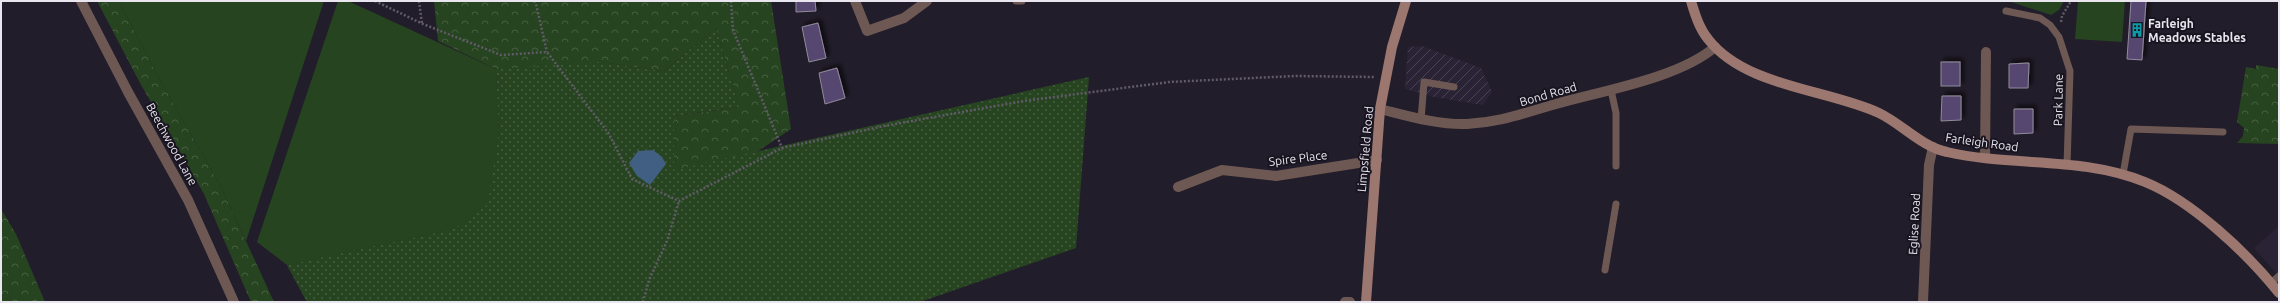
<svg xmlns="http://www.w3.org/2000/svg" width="2280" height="303" font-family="Ubuntu,sans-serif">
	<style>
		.built { fill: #2a2336 }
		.industrial { fill: url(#industrial-furrows) }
		.grass { fill: #274420 }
		.forest { fill: url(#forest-crowns) }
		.park { fill: url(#park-dots) }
		.water { fill: #415e83 }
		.building { fill: #564670; stroke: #918b9c; filter: url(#shadow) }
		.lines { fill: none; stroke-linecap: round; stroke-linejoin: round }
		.path { stroke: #605b67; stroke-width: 2.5; stroke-dasharray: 2 2; stroke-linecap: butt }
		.lane { stroke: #6e5853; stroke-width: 7 }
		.street { stroke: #6e5853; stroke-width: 10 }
		.secondary { stroke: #9b776f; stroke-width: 10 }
		.labels { text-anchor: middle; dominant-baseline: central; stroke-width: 4; stroke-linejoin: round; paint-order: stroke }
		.poi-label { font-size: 12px; font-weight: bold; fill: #e9e6ef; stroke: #181420; text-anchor: start }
		.street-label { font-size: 12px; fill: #e9e6ef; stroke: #181420 }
	</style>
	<defs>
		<pattern id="industrial-furrows" width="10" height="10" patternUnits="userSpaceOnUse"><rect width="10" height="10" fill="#2a2336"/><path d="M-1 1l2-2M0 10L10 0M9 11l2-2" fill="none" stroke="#494353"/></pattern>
		<pattern id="forest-crowns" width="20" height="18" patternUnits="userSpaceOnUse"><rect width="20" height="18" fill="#274420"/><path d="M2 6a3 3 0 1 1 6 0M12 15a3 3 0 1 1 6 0" fill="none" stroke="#465f41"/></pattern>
		<pattern id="park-dots" width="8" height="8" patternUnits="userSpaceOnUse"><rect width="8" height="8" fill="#274420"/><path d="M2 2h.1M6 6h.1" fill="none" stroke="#465f41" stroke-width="1.8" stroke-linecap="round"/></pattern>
		<filter id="shadow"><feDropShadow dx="3.5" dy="-3.5" stdDeviation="2" flood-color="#0009"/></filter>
	</defs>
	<rect width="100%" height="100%" fill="#221d2a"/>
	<path class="built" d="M2279 226V276L2254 248Z"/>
	<path class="industrial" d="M1422 46 1481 68 1492 92 1483 105 1434 97 1405 89 1408 47Z"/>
	<g class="grass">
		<path d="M119 1H324L246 241 221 187 156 73Z"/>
		<path d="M338 1H348L496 69 499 133 489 204 454 229 287 265 257 242Z"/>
		<path d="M2008 1H2064L2059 10 2051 15Z"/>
		<path d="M2078 1H2125L2122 42 2075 39Z"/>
	</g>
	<g class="forest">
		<path d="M97 1H119L156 73 221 187 274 302H251L204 194 140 83Z"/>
		<path d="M434 1H771L791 129 697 192 629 148 674 116 739 107 716 28 664 71 601 62 563 189 307 302 287 265 454 229 488 204 499 133 496 69 438 41Z"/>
		<path d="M2256 65 2279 69V144L2237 143 2243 136 2244 128 2237 122 2246 67 2256 69Z"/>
		<path d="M1 209 16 234 45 302H1Z"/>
	</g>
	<path class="park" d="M716 28 739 107 674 116V170L1089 77 1076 248 920 302H307L287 265 454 229 488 204 499 133 496 69 601 62 664 71Z"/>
	<path class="water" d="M653 150 662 157 666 164 650 185 637 176 629 163 638 151Z"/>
	<g class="building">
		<path d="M796 1H815L816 11 796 12Z"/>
		<path d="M2131 1H2146L2142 60 2127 59Z"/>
		<path d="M818 23 826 58 809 62 802 27Z"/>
		<rect x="1941" y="62" width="19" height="24"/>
		<path d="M2029 63 2028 88H2009V64Z"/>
		<path d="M837 68 845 98 825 104 819 73Z"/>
		<path d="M1942 96H1961V120L1941 121Z"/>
		<path d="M2014 109H2033V133L2014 134Z"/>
	</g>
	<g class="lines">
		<g class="path">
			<path d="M375 1 423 24 501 55 547 52 609 134 632 179 679 201 782 148 884 126 1024 101 1169 82 1295 76 1374 77"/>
			<path d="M419 1 422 24"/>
			<path d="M534 1 536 4 547 52"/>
			<path d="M731 1 733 30 782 148"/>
			<path d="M2061 22 2062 16 2071 1"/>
			<path d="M643 302 649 280 667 241 679 201"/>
		</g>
		<g class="lane">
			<path d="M1016 1H1022"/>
			<path d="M2006 11 2040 18 2050 25 2059 37 2070 71 2067 165"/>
			<path d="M1611 90 1616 113V166"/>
			<path d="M1421 120 1424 82 1454 87"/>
			<path d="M2123 174 2131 129 2223 132"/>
			<path d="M1605 270 1616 204"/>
			<path d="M2271 283 2279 276"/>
		</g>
		<g class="street">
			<path d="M81 1 128 92 188 200 234 302"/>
			<path d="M855 1 867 31 904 18 927 1"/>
			<path d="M1380 109C1408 116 1438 125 1467 124 1502 122 1523 113 1556 104 1602 91 1679 78 1715 47"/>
			<path d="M1985 158 1986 52"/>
			<path d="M1178 187 1222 170 1276 176 1377 160"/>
			<path d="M1345 302H1350"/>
			<path d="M1923 302 1929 165 1933 147"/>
		</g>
		<g class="secondary">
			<path d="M1691 1C1695 14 1699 28 1708 39 1745 87 1827 89 1879 113 1902 124 1922 147 1947 152 2012 167 2082 156 2145 182 2192 201 2247 253 2279 293"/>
			<path d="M1366 302 1380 109 1392 47 1406 1"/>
		</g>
	</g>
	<defs>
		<symbol id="building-bare" viewBox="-9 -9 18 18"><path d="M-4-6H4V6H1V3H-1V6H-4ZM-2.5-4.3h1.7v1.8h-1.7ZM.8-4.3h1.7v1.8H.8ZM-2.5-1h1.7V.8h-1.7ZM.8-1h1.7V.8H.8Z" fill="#0f9aa8" stroke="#181420" stroke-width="2.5" paint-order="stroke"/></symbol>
	</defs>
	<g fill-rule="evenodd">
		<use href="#building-bare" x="2127" y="20" width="20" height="20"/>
	</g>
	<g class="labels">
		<g class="poi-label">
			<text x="2148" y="23">Farleigh<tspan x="2148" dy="14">Meadows Stables</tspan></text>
		</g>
		<g class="street-label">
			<text transform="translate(1548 94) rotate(-16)">Bond Road</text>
			<text transform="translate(2058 100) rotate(-89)">Park Lane</text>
			<text transform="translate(1982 142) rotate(8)">Farleigh Road</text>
			<text transform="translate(172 144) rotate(61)">Beechwood Lane</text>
			<text transform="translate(1365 149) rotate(-85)">Limpsfield Road</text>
			<text transform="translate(1298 158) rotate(-7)">Spire Place</text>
			<text transform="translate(1914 224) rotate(-87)">Eglise Road</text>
		</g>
	</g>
	<rect width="2280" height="303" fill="none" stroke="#e9e6ef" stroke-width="4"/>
</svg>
